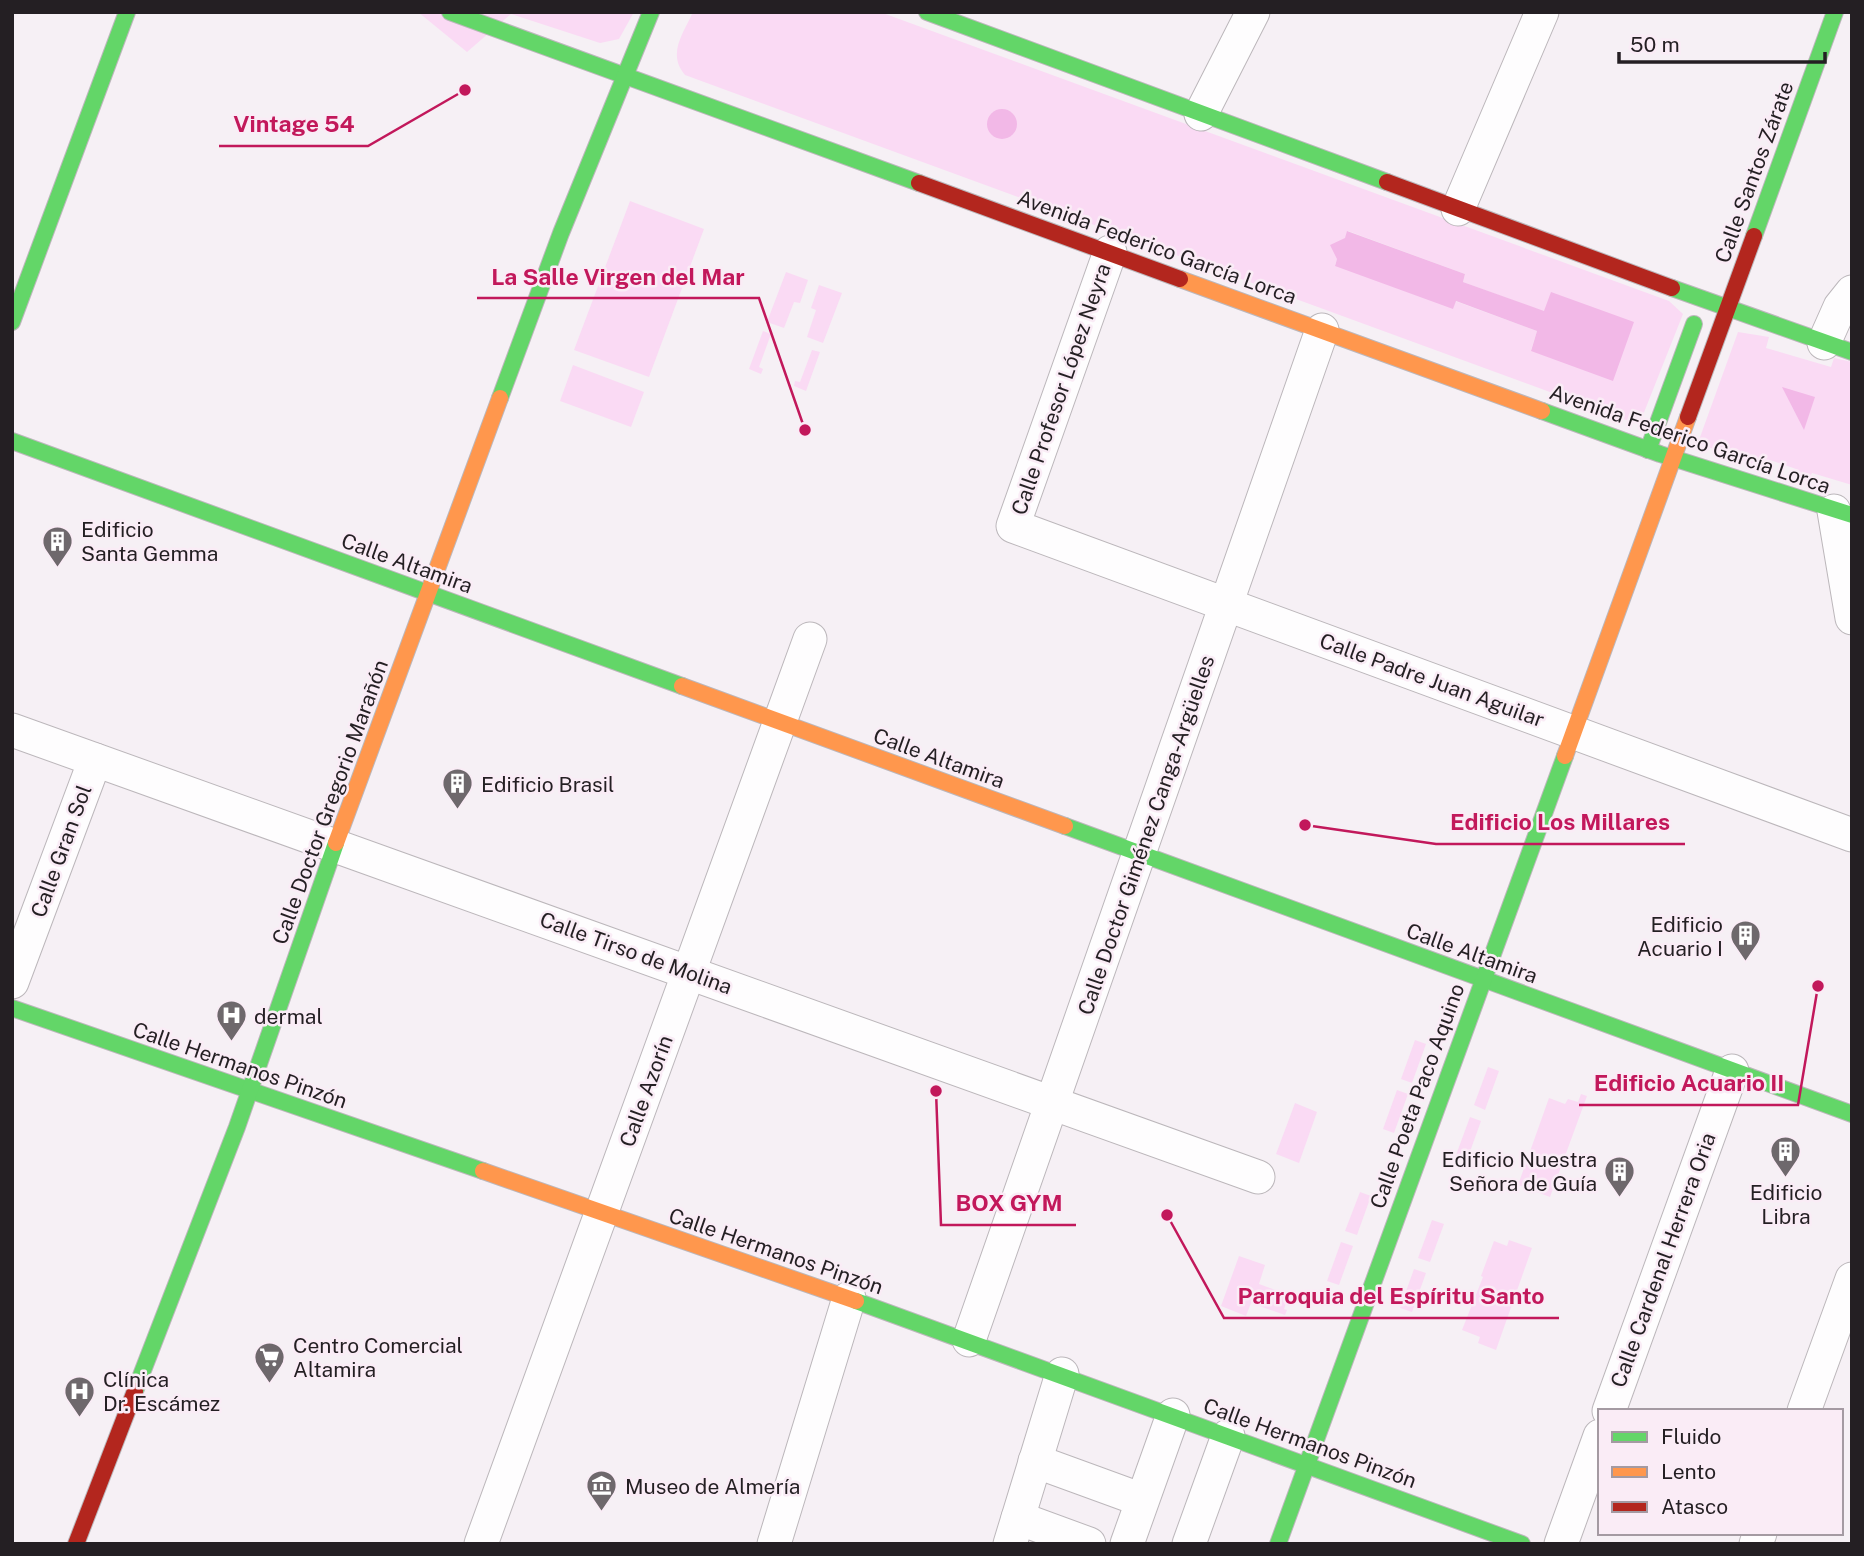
<svg xmlns="http://www.w3.org/2000/svg" width="1864" height="1556" font-family="'Public Sans',sans-serif">
	<style>
		.green { fill: #fadaf4; fill-rule: evenodd }
		.water { fill: #f2b8e7 }
		.lines { fill: none; stroke-linecap: round; stroke-linejoin: round }
		.street-casing { stroke: #bcb7bb; stroke-width: 35 }
		.fast-casing { stroke: #bcb7bb; stroke-width: 18 }
		.slow-casing { stroke: #bcb7bb; stroke-width: 18 }
		.jam-casing { stroke: #bcb7bb; stroke-width: 18 }
		.street { stroke: #fefdfe; stroke-width: 33 }
		.fast { stroke: #63d668; stroke-width: 16 }
		.slow { stroke: #ff974d; stroke-width: 16 }
		.jam { stroke: #b3261e; stroke-width: 16 }
		.labels { text-anchor: middle; dominant-baseline: central; stroke-width: 5; stroke-linejoin: round; paint-order: stroke }
		.street-label { font-size: 21px; fill: #241f23; stroke: #faecf6 }
		.poi-label { font-size: 21px; fill: #241f23; stroke: #faecf6; text-anchor: start }
		.leader { fill: none; stroke: #c2185b; stroke-width: 2.5 }
		.callout-dot { fill: #c2185b; stroke: #faecf6; stroke-width: 2.5 }
		.callout-label { font-size: 23px; text-anchor: middle; font-weight: bold; fill: #c2185b; stroke: #faecf6; stroke-width: 5; stroke-linejoin: round; paint-order: stroke }
	</style>
	<rect width="100%" height="100%" fill="#f6f0f5"/>
	<g class="green">
		<path d="M418 12H634L619 39 600 43 511 14 467 52Z"/>
		<path d="M693 12H880L1669 301 1683 314 1641 420H1626L685 75C667 54 683 34 693 12ZM1348 231 1465 274 1463 282 1545 312 1552 293 1633 323 1531 350 1537 331 1455 301 1453 308 1335 265Z"/>
		<path d="M630 201 704 229 649 377 574 350Z"/>
		<path d="M786 272 808 280 800 303 794 302 784 328 767 322Z"/>
		<path d="M819 285 842 293 823 343 807 337 816 310 811 308Z"/>
		<path d="M763 331 771 334 759 367 763 369 761 374 749 369Z"/>
		<path d="M1738 332 1769 337 1766 348 1831 367 1834 358 1852 362V485L1812 473 1808 482 1797 478 1799 470 1770 460 1766 469 1703 445 1699 440Z"/>
		<path d="M812 350 820 352 806 391 794 386 795 381 800 382Z"/>
		<path d="M573 365 644 392 631 427 560 401Z"/>
		<path d="M1415 1040 1426 1044 1412 1083 1401 1079Z"/>
		<path d="M1488 1067 1499 1071 1485 1110 1474 1105Z"/>
		<path d="M1397 1090 1408 1094 1394 1133 1383 1129Z"/>
		<path d="M1581 1094 1587 1096 1550 1197 1518 1185 1549 1098 1565 1104 1568 1099 1578 1102Z"/>
		<path d="M1295 1103 1317 1112 1299 1163 1276 1154Z"/>
		<path d="M1470 1117 1481 1121 1467 1160 1456 1155Z"/>
		<path d="M1360 1192 1371 1196 1357 1235 1345 1231Z"/>
		<path d="M1432 1220 1444 1224 1430 1262 1418 1258Z"/>
		<path d="M1509 1240 1532 1248 1496 1350 1478 1343 1480 1337 1462 1330 1483 1277 1481 1276 1494 1241 1507 1246Z"/>
		<path d="M1341 1242 1353 1246 1339 1285 1327 1281Z"/>
		<path d="M1239 1256 1265 1265 1259 1284 1289 1295 1284 1309 1287 1310 1285 1315 1251 1303 1246 1316 1221 1306Z"/>
		<path d="M1414 1269 1426 1273 1412 1312 1400 1308Z"/>
	</g>
	<g class="water">
		<circle cx="1002" cy="124" r="15"/>
		<path d="M1347 231 1465 274 1463 282 1544 311 1551 292 1634 322 1613 381 1531 351 1537 331 1456 301 1453 309 1335 266 1337 259 1330 245 1345 238Z"/>
		<path d="M1782 387 1815 397 1804 430Z"/>
	</g>
	<g class="lines">
		<defs>
			<g id="street">
				<path d="M1201 114 1253 12"/>
				<path d="M1458 209 1542 12"/>
				<path d="M1110 252 1013 526 1852 835"/>
				<path d="M1824 343 1840 307 1852 292"/>
				<path d="M1834 511 1852 618"/>
				<path d="M12 730 1258 1177"/>
				<path d="M12 982 95 760"/>
				<path d="M969 1340 1322 330"/>
				<path d="M1609 1411 1732 1071"/>
				<path d="M1804 1411 1852 1279"/>
				<path d="M1035 1461 1142 1500"/>
				<path d="M1018 1518 1089 1544"/>
				<path d="M481 1544 810 639"/>
				<path d="M774 1544 849 1298"/>
				<path d="M1010 1544 1062 1374"/>
				<path d="M1127 1544 1173 1415"/>
				<path d="M1189 1544 1228 1436"/>
				<path d="M1561 1544 1600 1436"/>
				<path d="M1756 1544 1760 1533"/>
			</g>
			<g id="fast">
				<path d="M450 12 919 183"/>
				<path d="M927 12 1387 182"/>
				<path d="M1754 236 1835 12"/>
				<path d="M1672 288 1852 352"/>
				<path d="M12 322 127 12"/>
				<path d="M500 398 561 233 651 12"/>
				<path d="M1542 411 1660 454 1852 515"/>
				<path d="M12 441 682 686"/>
				<path d="M1648 450 1694 324"/>
				<path d="M1065 826 1852 1114"/>
				<path d="M12 1008 483 1171"/>
				<path d="M856 1301 1522 1544"/>
				<path d="M135 1391 237 1127 336 843"/>
				<path d="M1278 1544 1565 756"/>
			</g>
			<g id="slow">
				<path d="M1180 279 1542 411"/>
				<path d="M682 686 1065 826"/>
				<path d="M1565 756 1688 417"/>
				<path d="M336 843 500 398"/>
				<path d="M483 1171 856 1301"/>
			</g>
			<g id="jam">
				<path d="M1387 182 1672 288"/>
				<path d="M919 183 1180 279"/>
				<path d="M1688 417 1754 236"/>
				<path d="M76 1544 135 1391"/>
			</g>
		</defs>
		<use href="#street" class="street-casing"/>
		<use href="#fast" class="fast-casing"/>
		<use href="#slow" class="slow-casing"/>
		<use href="#jam" class="jam-casing"/>
		<use href="#street" class="street"/>
		<use href="#fast" class="fast"/>
		<use href="#slow" class="slow"/>
		<use href="#jam" class="jam"/>
	</g>
	<defs>
		<symbol id="building-pin" viewBox="-11 -11 22 30"><path d="M0 17L-7.5 6A9.5 9.5 0 1 1 7.5 6Z" fill="#6e686c" stroke="#faecf6"/><path d="M-4-6H4V6H1V3H-1V6H-4ZM-2.5-4.3h1.7v1.8h-1.7ZM.8-4.3h1.7v1.8H.8ZM-2.5-1h1.7V.8h-1.7ZM.8-1h1.7V.8H.8Z" fill="#fff"/></symbol>
		<symbol id="hospital-pin" viewBox="-11 -11 22 30"><path d="M0 17L-7.5 6A9.5 9.5 0 1 1 7.5 6Z" fill="#6e686c" stroke="#faecf6"/><path d="M-5-5h3v3.5h4V-5h3V5h-3V1.5h-4V5h-3Z" fill="#fff"/></symbol>
		<symbol id="supermarket-pin" viewBox="-11 -11 22 30"><path d="M0 17L-7.5 6A9.5 9.5 0 1 1 7.5 6Z" fill="#6e686c" stroke="#faecf6"/><path d="M-6-5.5h2.5l.6 2H6L4.5 2H-2.5L-4.4-4H-6ZM-1.5 3.2a1.3 1.3 0 1 0 .1 0ZM3 3.2a1.3 1.3 0 1 0 .1 0Z" fill="#fff"/></symbol>
		<symbol id="museum-pin" viewBox="-11 -11 22 30"><path d="M0 17L-7.5 6A9.5 9.5 0 1 1 7.5 6Z" fill="#6e686c" stroke="#faecf6"/><path d="M0-6L6-3V-2H-6V-3ZM-5-1h2V3h-2ZM-1-1h2V3h-2ZM3-1h2V3H3ZM-6 4H6V6H-6Z" fill="#fff"/></symbol>
	</defs>
	<g fill-rule="evenodd">
		<use href="#building-pin" x="40" y="524" width="35" height="47"/>
		<use href="#building-pin" x="440" y="766" width="35" height="47"/>
		<use href="#building-pin" x="1728" y="918" width="35" height="47"/>
		<use href="#hospital-pin" x="214" y="998" width="35" height="47"/>
		<use href="#building-pin" x="1768" y="1134" width="35" height="47"/>
		<use href="#building-pin" x="1602" y="1154" width="35" height="47"/>
		<use href="#supermarket-pin" x="252" y="1340" width="35" height="47"/>
		<use href="#hospital-pin" x="62" y="1374" width="35" height="47"/>
		<use href="#museum-pin" x="584" y="1468" width="35" height="47"/>
	</g>
	<g class="labels">
		<g class="street-label">
			<text transform="translate(1754 172) rotate(-70)">Calle Santos Zárate</text>
			<text transform="translate(1157 247) rotate(20)">Avenida Federico García Lorca</text>
			<text transform="translate(1061 389) rotate(-71)">Calle Profesor López Neyra</text>
			<text transform="translate(1690 439) rotate(19)">Avenida Federico García Lorca</text>
			<text transform="translate(407 563) rotate(20)">Calle Altamira</text>
			<text transform="translate(1432 680) rotate(20)">Calle Padre Juan Aguilar</text>
			<text transform="translate(939 758) rotate(20)">Calle Altamira</text>
			<text transform="translate(330 802) rotate(-70)">Calle Doctor Gregorio Marañón</text>
			<text transform="translate(1146 835) rotate(-71)">Calle Doctor Giménez Canga-Argüelles</text>
			<text transform="translate(61 851) rotate(-70)">Calle Gran Sol</text>
			<text transform="translate(636 953) rotate(20)">Calle Tirso de Molina</text>
			<text transform="translate(1472 953) rotate(20)">Calle Altamira</text>
			<text transform="translate(240 1065) rotate(19)">Calle Hermanos Pinzón</text>
			<text transform="translate(646 1091) rotate(-70)">Calle Azorín</text>
			<text transform="translate(1417 1096) rotate(-70)">Calle Poeta Paco Aquino</text>
			<text transform="translate(776 1251) rotate(19)">Calle Hermanos Pinzón</text>
			<text transform="translate(1663 1260) rotate(-70)">Calle Cardenal Herrera Oria</text>
			<text transform="translate(1310 1443) rotate(20)">Calle Hermanos Pinzón</text>
		</g>
		<g class="poi-label">
			<text x="81" y="529">Edificio<tspan x="81" dy="24">Santa Gemma</tspan></text>
			<text x="481" y="784">Edificio Brasil</text>
			<text x="1723" y="924" text-anchor="end">Edificio<tspan x="1723" dy="24">Acuario I</tspan></text>
			<text x="254" y="1016">dermal</text>
			<text x="1597" y="1159" text-anchor="end">Edificio Nuestra<tspan x="1597" dy="24">Señora de Guía</tspan></text>
			<text x="1786" y="1192" text-anchor="middle">Edificio<tspan x="1786" dy="24">Libra</tspan></text>
			<text x="293" y="1345">Centro Comercial<tspan x="293" dy="24">Altamira</tspan></text>
			<text x="103" y="1379">Clínica<tspan x="103" dy="24">Dr. Escámez</tspan></text>
			<text x="625" y="1486">Museo de Almería</text>
		</g>
	</g>
	<path class="leader" d="M465 90L368 146H219M805 430L759 298H477M1305 825L1436 844H1685M1818 986L1798 1105H1579M936 1091L941 1225H1076M1167 1215L1224 1318H1559"/>
	<g class="callout-dot">
		<circle cx="465" cy="90" r="7"/>
		<circle cx="805" cy="430" r="7"/>
		<circle cx="1305" cy="825" r="7"/>
		<circle cx="1818" cy="986" r="7"/>
		<circle cx="936" cy="1091" r="7"/>
		<circle cx="1167" cy="1215" r="7"/>
	</g>
	<g class="callout-label">
		<text x="294" y="132">Vintage 54</text>
		<text x="618" y="285">La Salle Virgen del Mar</text>
		<text x="1560" y="830">Edificio Los Millares</text>
		<text x="1689" y="1091">Edificio Acuario II</text>
		<text x="1009" y="1211">BOX GYM</text>
		<text x="1391" y="1304">Parroquia del Espíritu Santo</text>
	</g>
	<rect width="1864" height="1556" fill="none" stroke="#241f23" stroke-width="28"/>
	<rect x="1598" y="1409" width="245" height="126" fill="#faecf6" stroke="#a49aa2" stroke-width="2"/>
	<rect x="1612" y="1432" width="35" height="10" fill="#63d668" stroke="#a49aa2" stroke-width="2"/>
	<text x="1661" y="1444" font-size="21" fill="#241f23">Fluido</text>
	<rect x="1612" y="1467" width="35" height="10" fill="#ff974d" stroke="#a49aa2" stroke-width="2"/>
	<text x="1661" y="1479" font-size="21" fill="#241f23">Lento</text>
	<rect x="1612" y="1502" width="35" height="10" fill="#b3261e" stroke="#a49aa2" stroke-width="2"/>
	<text x="1661" y="1514" font-size="21" fill="#241f23">Atasco</text>
	<path d="M1619 52v10h206v-10" fill="none" stroke="#241f23" stroke-width="3.5"/>
	<text x="1630" y="52" font-size="21" fill="#241f23" stroke="#faecf6" stroke-width="5" paint-order="stroke">50 m</text>
</svg>
